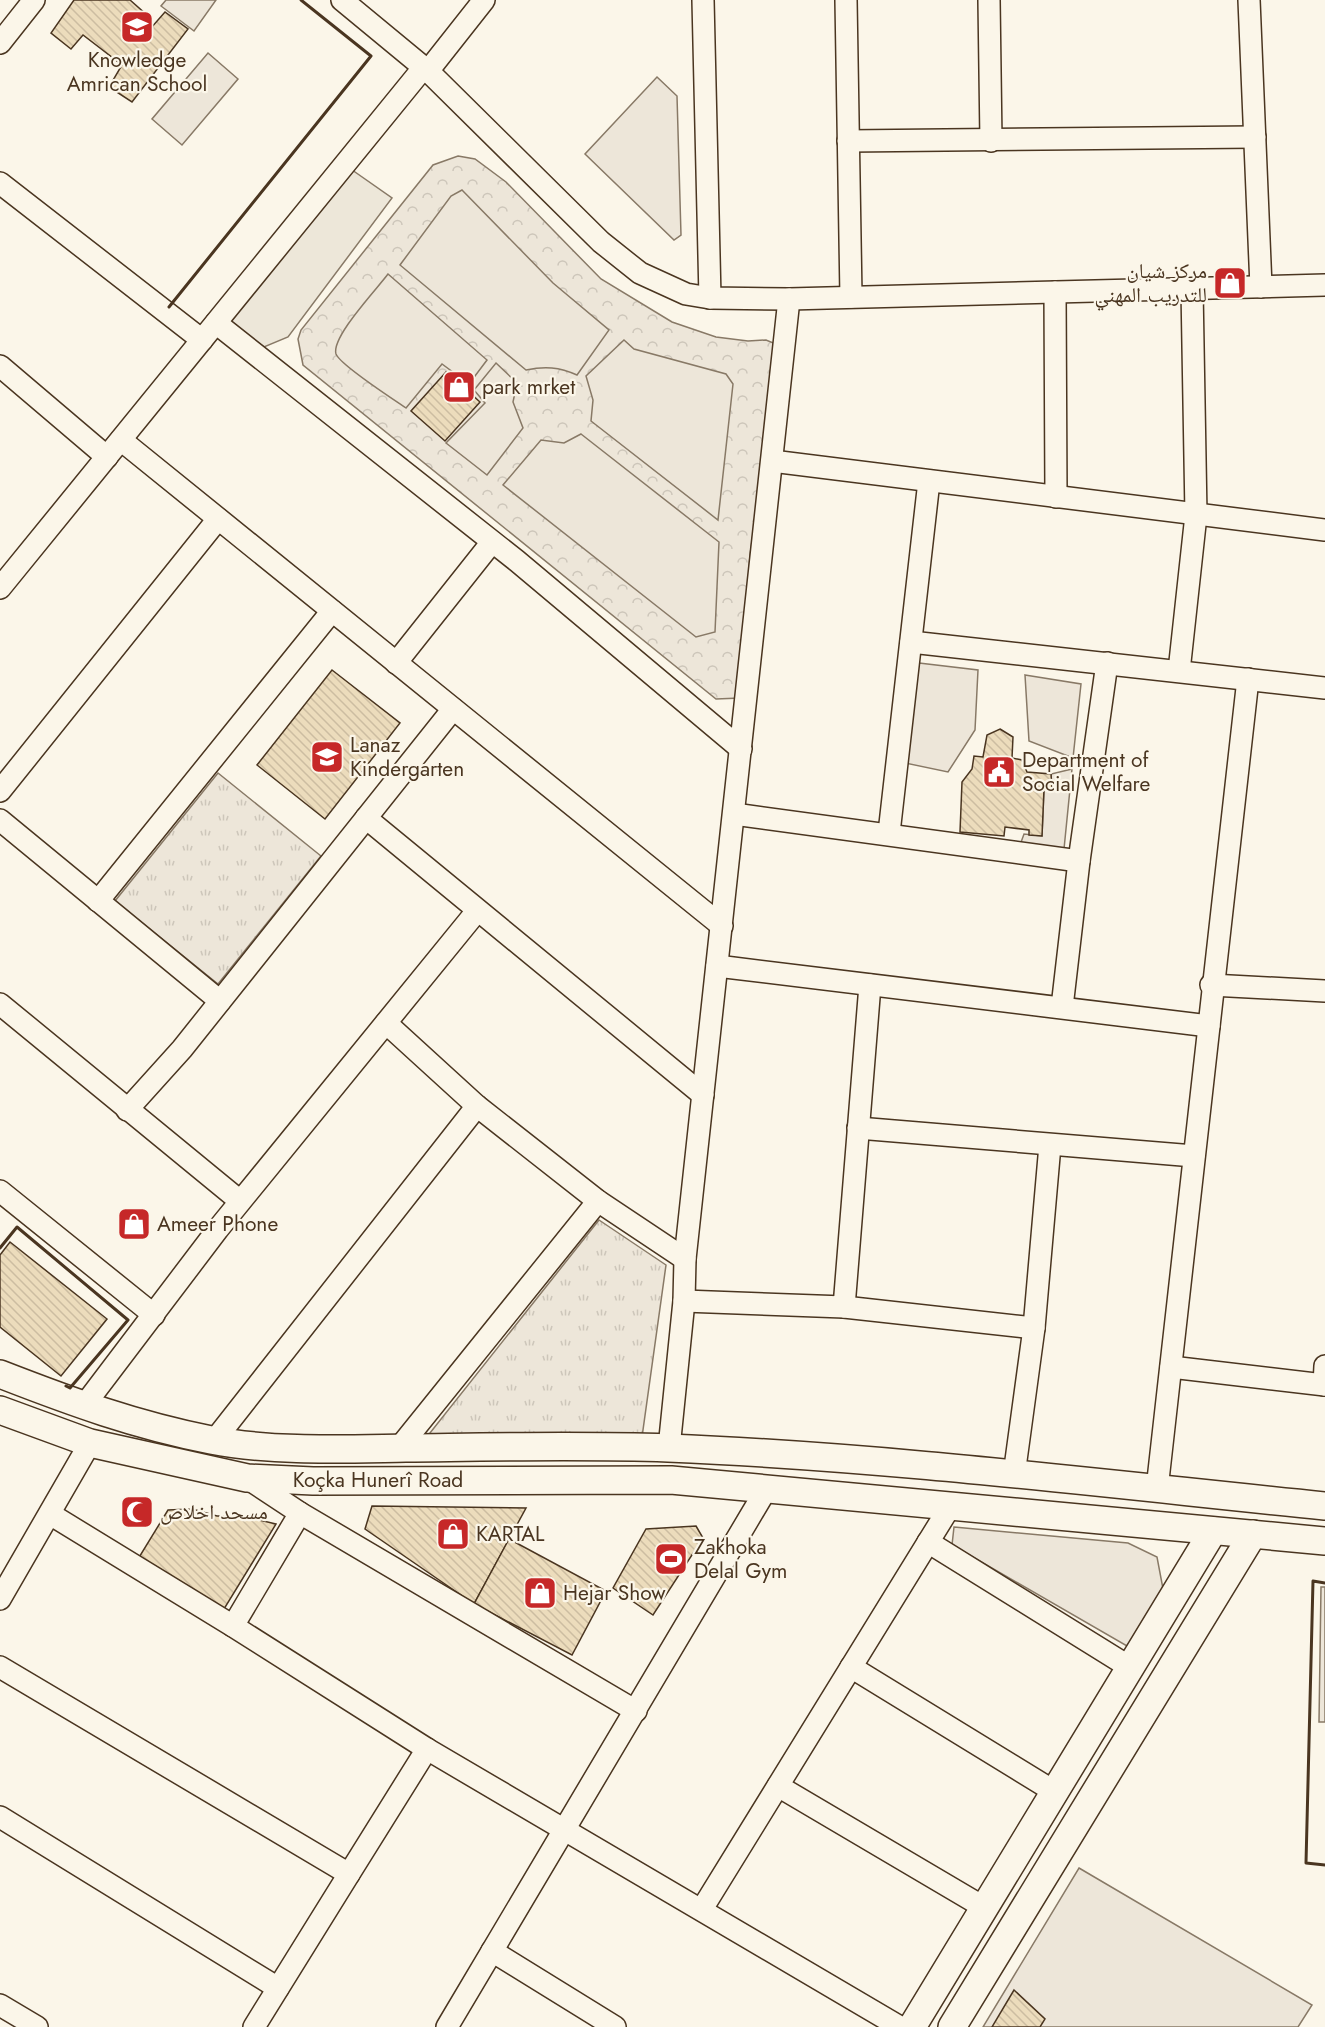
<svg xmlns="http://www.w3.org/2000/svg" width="1325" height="2027" font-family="Jost,'Noto Naskh Arabic',sans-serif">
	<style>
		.grass { fill: url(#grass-tufts); stroke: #887966; stroke-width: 1.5 }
		.park { fill: url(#park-crowns); stroke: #887966; stroke-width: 1.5 }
		.garden { fill: #ede6d9; stroke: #887966; stroke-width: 1.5 }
		.parking { fill: #ede7d9; stroke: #887966; stroke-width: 1.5 }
		.building { fill: url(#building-back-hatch); stroke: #4a3520; stroke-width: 1.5 }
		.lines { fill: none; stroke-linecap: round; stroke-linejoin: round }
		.minor-casing { stroke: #4a3520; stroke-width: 24 }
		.major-casing { stroke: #4a3520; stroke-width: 30 }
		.minor { stroke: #fbf6e9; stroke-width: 21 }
		.major { stroke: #fbf6e9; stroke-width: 27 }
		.wall { stroke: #4a3520; stroke-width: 3 }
		.labels { text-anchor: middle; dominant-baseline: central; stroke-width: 4.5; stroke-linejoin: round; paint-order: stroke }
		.poi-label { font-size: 21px; fill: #4a3520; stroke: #fbf6e9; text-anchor: start }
		.street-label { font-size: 21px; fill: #4a3520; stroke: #fbf6e9 }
	</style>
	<defs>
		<pattern id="grass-tufts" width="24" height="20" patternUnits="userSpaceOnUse" patternTransform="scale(1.5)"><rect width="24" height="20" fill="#ede6d9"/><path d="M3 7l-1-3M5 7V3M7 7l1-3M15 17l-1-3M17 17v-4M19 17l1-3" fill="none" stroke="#cdc6ba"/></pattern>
		<pattern id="park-crowns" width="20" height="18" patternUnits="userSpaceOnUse" patternTransform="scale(1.5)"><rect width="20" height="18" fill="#ede6d9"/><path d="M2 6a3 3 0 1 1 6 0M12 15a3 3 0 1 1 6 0" fill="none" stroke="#cdc6ba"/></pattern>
		<pattern id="building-back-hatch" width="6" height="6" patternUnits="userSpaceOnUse" patternTransform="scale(1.5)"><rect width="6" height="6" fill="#ecdcbc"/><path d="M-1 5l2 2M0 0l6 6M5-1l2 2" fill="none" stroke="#ccbda1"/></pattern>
	</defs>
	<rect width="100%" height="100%" fill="#fbf6e9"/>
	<g class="grass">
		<path d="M218 773 321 856 218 984 115 901Z"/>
		<path d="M599 1220 666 1265 642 1437 426 1438Z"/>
	</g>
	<path class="park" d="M458 156 475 159 506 182 601 279 672 322 716 337 748 341 766 340 776 344 779 353 750 555 740 698 716 699 303 365 298 339 301 330 433 165Z"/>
	<g class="garden">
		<path d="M166 0H216L194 31 161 6Z"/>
		<path d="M208 53 238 79 182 145 152 119Z"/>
		<path d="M657 77 677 96 681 235 674 240 585 154Z"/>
		<path d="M462 190 553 283 609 330 577 375C559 367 545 366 526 370L400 265 451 196Z"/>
		<path d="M388 274 487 360 469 384 442 364 406 408C393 399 340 365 336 354 331 337 377 289 388 274Z"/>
		<path d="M624 340 634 349 726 374 733 384 718 520 591 421 593 400 586 376Z"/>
		<path d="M496 363 517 383 513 402 523 428 487 475 446 443 485 403 474 390Z"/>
		<path d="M581 434 719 542 715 632 696 637 503 485 541 440 564 443Z"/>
		<path d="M919 663 978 670 975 730 948 772 905 763Z"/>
		<path d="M1025 675 1081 684 1073 758 1029 741Z"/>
		<path d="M1072 769 1064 849 1020 845 1024 834 1042 836 1044 789H1052L1051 774Z"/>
		<path d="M954 1527 1128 1543 1157 1557 1164 1594 1127 1646 952 1545Z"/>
		<path d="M1321 1587H1325V1722H1319Z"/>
		<path d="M1079 1868 1312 2005 1298 2027H983Z"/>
	</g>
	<path class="parking" d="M345 165 392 198 288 337 264 347 221 316Z"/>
	<g class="building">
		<path d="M74 0H130L148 16 151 28 165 12 188 29 132 102 109 87 122 65 83 35 71 49 51 33Z"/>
		<path d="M446 372 480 402 445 441 411 411Z"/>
		<path d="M332 670 400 723 325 819 257 765Z"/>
		<path d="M1000 729 1013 737 1012 758 1022 760 1027 772 1051 774 1052 789H1044L1042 836 1029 835V830L1005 827 1004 836 960 832 962 782 972 769 974 756 983 757 987 735Z"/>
		<path d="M10 1242 107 1319 61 1376 0 1327V1255Z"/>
		<path d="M372 1506 526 1508 474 1604 365 1529Z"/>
		<path d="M192 1509 217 1516H243L276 1524 224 1609 138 1559 168 1510Z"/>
		<path d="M696 1526 703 1538 653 1615 613 1588 646 1529Z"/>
		<path d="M509 1539 606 1591 572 1655 474 1604Z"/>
		<path d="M1014 1990 1045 2019 1040 2027H992Z"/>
	</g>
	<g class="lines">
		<defs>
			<g id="minor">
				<path d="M342 0 428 71 601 242 640 273 686 294 710 298 789 299 1325 285"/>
				<path d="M703 0 710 298"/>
				<path d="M846 0 851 297"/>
				<path d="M989 0 991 141"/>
				<path d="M1249 0 1261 287"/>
				<path d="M0 43 34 0"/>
				<path d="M428 71 484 0"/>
				<path d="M848 141 1255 137"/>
				<path d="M0 183 202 340"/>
				<path d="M1055 292 1056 497"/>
				<path d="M216 323 517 561 741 749"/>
				<path d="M0 366 107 457"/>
				<path d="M121 440 722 926"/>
				<path d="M772 461 1325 530"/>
				<path d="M0 588 424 67"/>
				<path d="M911 642 1325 688"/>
				<path d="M396 663 492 542"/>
				<path d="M1179 671 1196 515 1192 289"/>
				<path d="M0 791 218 519"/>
				<path d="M734 814 1079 861"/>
				<path d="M366 818 703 1095"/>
				<path d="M0 820 220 1001"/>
				<path d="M889 833 929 481"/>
				<path d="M98 901 332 611"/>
				<path d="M717 966 1209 1026"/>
				<path d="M1211 985 1325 991"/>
				<path d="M0 1004 240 1201"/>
				<path d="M1062 1007 1079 861 1107 663"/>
				<path d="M386 1023 477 1106 598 1201 685 1259"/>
				<path d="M127 1110 182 1049 453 709"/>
				<path d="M858 1128 1194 1156"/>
				<path d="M0 1191 154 1315"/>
				<path d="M684 1301 844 1307 870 985"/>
				<path d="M844 1307 1034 1328"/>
				<path d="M1171 1367 1325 1385"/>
				<path d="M1324 1385 1325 1366"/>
				<path d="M83 1407 218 1229 477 911"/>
				<path d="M214 1441 477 1106"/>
				<path d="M399 1448 598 1201"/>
				<path d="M669 1448 684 1301 685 1259 789 299"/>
				<path d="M1014 1475 1034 1328 1050 1145"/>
				<path d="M247 1478 300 1513 636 1711"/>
				<path d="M1157 1489 1248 679"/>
				<path d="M50 1514 233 1626 427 1749 900 2027"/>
				<path d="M928 1542 1131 1668"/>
				<path d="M0 1599 90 1443"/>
				<path d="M233 1626 300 1513"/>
				<path d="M0 1667 349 1874 427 1749"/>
				<path d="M851 1667 1055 1792"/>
				<path d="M778 1786 985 1908"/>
				<path d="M0 1817 278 1988"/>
				<path d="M702 1909 951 1505"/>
				<path d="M492 1951 615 2027"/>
				<path d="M0 2005 37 2027"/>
				<path d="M254 2027 349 1874"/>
				<path d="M447 2027 767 1488"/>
			</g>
			<g id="major">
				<path d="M0 1374C72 1402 135 1425 211 1440 274 1452 342 1449 406 1448 493 1447 581 1445 668 1448 888 1457 1107 1484 1325 1506"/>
				<path d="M0 1410 90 1443 247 1478 313 1481 671 1480 1325 1541"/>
				<path d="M912 2027 1213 1531"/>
				<path d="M952 2027 1253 1534"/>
			</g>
		</defs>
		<use href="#minor" class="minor-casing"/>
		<use href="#major" class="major-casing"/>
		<use href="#minor" class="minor"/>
		<use href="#major" class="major"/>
		<g class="wall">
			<path d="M169 307 371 56 301 0"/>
			<path d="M0 1248 17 1227 128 1320 70 1388 66 1386"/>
			<path d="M1325 1583 1313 1581 1306 1863 1325 1865"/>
		</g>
	</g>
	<defs>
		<symbol id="school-square" viewBox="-11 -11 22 22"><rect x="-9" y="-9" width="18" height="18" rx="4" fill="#c62828" stroke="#fbf6e9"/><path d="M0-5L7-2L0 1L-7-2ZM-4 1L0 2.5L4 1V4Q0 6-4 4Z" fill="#fff"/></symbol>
		<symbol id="shop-square" viewBox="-11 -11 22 22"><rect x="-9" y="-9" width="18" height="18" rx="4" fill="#c62828" stroke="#fbf6e9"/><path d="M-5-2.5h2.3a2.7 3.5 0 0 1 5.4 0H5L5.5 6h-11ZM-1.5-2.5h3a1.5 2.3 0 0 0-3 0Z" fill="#fff"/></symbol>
		<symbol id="civic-square" viewBox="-11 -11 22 22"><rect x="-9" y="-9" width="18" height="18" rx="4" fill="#c62828" stroke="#fbf6e9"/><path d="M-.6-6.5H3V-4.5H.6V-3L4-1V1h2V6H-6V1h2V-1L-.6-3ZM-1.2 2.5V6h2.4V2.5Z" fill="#fff"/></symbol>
		<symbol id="mosque-square" viewBox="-11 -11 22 22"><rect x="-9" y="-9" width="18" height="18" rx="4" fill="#c62828" stroke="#fbf6e9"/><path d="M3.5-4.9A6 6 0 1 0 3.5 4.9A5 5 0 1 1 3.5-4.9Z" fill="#fff"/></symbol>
		<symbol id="stadium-square" viewBox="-11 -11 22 22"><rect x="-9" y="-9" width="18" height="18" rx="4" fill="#c62828" stroke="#fbf6e9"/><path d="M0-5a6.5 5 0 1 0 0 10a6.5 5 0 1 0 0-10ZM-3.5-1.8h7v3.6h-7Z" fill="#fff"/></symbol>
	</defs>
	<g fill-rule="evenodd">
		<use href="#school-square" x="118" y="8" width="38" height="38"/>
		<use href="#shop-square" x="1211" y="264" width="38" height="38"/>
		<use href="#shop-square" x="440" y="368" width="38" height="38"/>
		<use href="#school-square" x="308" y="738" width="38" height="38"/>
		<use href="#civic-square" x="980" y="753" width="38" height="38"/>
		<use href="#shop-square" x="115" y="1205" width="38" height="38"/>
		<use href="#mosque-square" x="118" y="1493" width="38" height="38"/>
		<use href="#shop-square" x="434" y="1515" width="38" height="38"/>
		<use href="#stadium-square" x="652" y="1540" width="38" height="38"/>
		<use href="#shop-square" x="521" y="1574" width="38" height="38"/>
	</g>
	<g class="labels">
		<g class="poi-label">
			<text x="137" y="60" text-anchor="middle">Knowledge<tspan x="137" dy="24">Amrican School</tspan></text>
			<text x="1207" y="271" text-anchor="end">مركز شيان<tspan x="1207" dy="24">للتدريب المهني</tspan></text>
			<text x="482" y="387">park mrket</text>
			<text x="350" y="745">Lanaz<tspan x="350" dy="24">Kindergarten</tspan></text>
			<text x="1022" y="760">Department of<tspan x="1022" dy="24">Social Welfare</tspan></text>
			<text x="157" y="1224">Ameer Phone</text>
			<text x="160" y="1512">مسحد اخلاص</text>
			<text x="476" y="1534">KARTAL</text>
			<text x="694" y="1547">Zakhoka<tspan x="694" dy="24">Delal Gym</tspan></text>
			<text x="563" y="1593">Hejar Show</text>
		</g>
		<g class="street-label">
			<text x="378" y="1480">Koçka Hunerî Road</text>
		</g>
	</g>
</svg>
